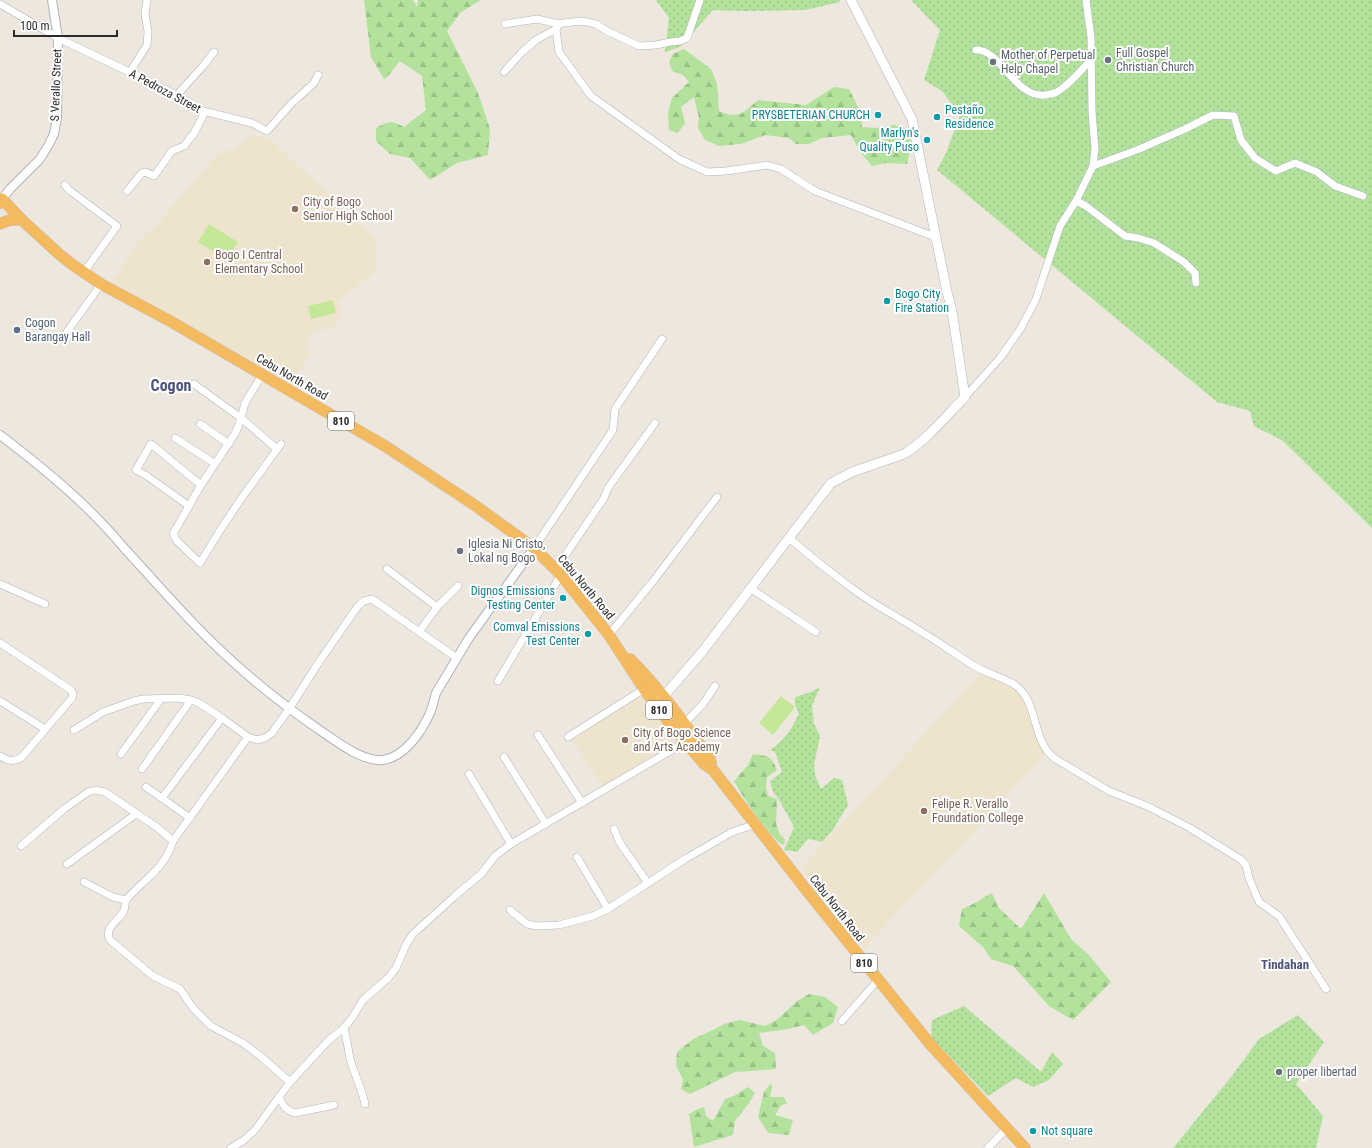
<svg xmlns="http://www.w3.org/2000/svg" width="1372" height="1148" font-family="'Roboto Condensed',sans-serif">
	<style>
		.education { fill: #eee4ce }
		.grass { fill: url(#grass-dots) }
		.forest { fill: url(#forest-firs) }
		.pitch { fill: #c4e898 }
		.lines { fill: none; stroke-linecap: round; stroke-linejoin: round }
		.minor-casing { stroke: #b1b4be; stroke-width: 8 }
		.tertiary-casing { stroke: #b1b4be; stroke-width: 10 }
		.secondary-casing { stroke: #b1b4be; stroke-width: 10 }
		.trunk-casing { stroke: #c8c8c8; stroke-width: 12 }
		.minor { stroke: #fff; stroke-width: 7 }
		.tertiary { stroke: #fff; stroke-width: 8 }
		.secondary { stroke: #fff; stroke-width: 9 }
		.trunk { stroke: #f4ba60; stroke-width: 11 }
		.worship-dot { fill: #6b7280; stroke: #fff; stroke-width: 1.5 }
		.culture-dot { fill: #0f9aa8; stroke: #fff; stroke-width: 1.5 }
		.education-dot { fill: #8d6e63; stroke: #fff; stroke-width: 1.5 }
		.service-dot { fill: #5c6f8a; stroke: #fff; stroke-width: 1.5 }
		.labels { text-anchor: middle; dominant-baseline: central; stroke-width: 4; stroke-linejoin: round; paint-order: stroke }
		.shield { fill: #fff; stroke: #6b6b6b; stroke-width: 1 }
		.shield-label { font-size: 11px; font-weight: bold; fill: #2b2b2b }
		.worship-label { font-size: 12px; fill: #5b616d; stroke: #fff; text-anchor: start }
		.street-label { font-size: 12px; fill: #2b2b2b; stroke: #fff }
		.culture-label { font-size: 12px; fill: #0d838f; stroke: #fff; text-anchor: end }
		.education-label { font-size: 12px; fill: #785e54; stroke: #fff; text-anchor: start }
		.service-label { font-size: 12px; fill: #4e5e75; stroke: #fff; text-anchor: start }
		.neighbourhood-label { font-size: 13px; font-weight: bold; fill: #4c547b; stroke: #fff }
		.district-label { font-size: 16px; font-weight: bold; fill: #4c547b; stroke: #fff }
	</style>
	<defs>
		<pattern id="grass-dots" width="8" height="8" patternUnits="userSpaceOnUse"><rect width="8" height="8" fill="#b2e29c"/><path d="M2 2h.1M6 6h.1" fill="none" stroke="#99c287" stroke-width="1.8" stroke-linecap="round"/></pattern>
		<pattern id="forest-firs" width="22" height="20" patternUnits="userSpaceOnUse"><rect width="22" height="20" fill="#b2e29c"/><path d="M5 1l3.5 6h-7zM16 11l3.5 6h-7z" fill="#99c287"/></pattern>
	</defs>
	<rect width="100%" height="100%" fill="#ede7de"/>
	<g class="education">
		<path d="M254 135 270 139 376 239V270L340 301 341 315 333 328 314 331 306 347 311 353 289 386 112 282 138 242 158 223 217 154 228 151Z"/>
		<path d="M979 675 1008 681 1022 688 1047 753 864 949 801 868Z"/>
		<path d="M643 692 680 741 604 789 571 738Z"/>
	</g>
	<g class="grass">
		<path d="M656 0H840V2L805 10 743 11 713 10 680 47 665 52 669 18Z"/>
		<path d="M911 0H1372V528L1282 440 1254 426 1250 411 1217 402 937 170 946 153 960 115 942 91 924 80 940 30Z"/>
		<path d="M820 687 812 706 814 724 820 736 814 765 815 775 821 789 834 778 842 780 848 805 832 831 822 842 808 839 797 852 784 850 794 827 778 798 773 792 770 781 782 772 775 752 770 750C784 741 791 730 799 714L795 704V697L811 692Z"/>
		<path d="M964 1006 1041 1072 1052 1052 1063 1064 1049 1080 1033 1087 1016 1078 988 1096 931 1037 932 1020Z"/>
		<path d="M1298 1015 1324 1042 1296 1084 1323 1116 1316 1148H1173L1232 1076 1259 1039Z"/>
	</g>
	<g class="forest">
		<path d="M364 0H413L417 7 418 0H481L461 12 447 31 478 93 490 129 488 155 457 163 430 180 410 158 390 154 376 141V128C389 121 391 120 404 127L426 110 422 76 400 61 388 76 384 79 371 57Z"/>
		<path d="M684 49 711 69 717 84 719 111C738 120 743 113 758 100L806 105 834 87 849 89 859 109 862 127 875 128 895 125 908 131 911 144 907 164 885 163 872 166 861 153 851 135 822 138 809 144H796L789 138 765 135 741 144 719 146 705 140 698 128 699 118 694 97 681 107 685 123 678 133 669 130 668 113 672 98 689 82 683 75 672 71 669 62 673 54Z"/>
		<path d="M753 754C769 756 771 756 777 770L767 777 766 787 768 796 777 799 776 824 780 835 784 838 785 840 784 844 783 845C771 840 741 794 734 781L748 765Z"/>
		<path d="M992 893 998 907 1021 929 1044 893 1071 939 1089 955 1111 982 1073 1020 1049 1006 1013 966 991 959 983 947 959 926 962 909C973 905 982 898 992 893Z"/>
		<path d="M809 994 825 997 838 1007 833 1023 813 1035 804 1025 788 1029 759 1033 763 1046 775 1053 776 1069 735 1072 690 1094 681 1089 683 1079 676 1066 677 1052 693 1039 713 1030 724 1024 739 1020 765 1026 778 1019 796 1002Z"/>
		<path d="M771 1083 772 1087 770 1097H784L787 1104 781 1105 775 1115 793 1120 789 1135 768 1133 758 1117 764 1092Z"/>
		<path d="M748 1087 755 1093 749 1103 735 1121 733 1135 694 1147 689 1114 698 1109 704 1107 706 1116 713 1121 725 1099 734 1096Z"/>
	</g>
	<g class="pitch">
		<path d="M209 224 238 242 227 260 198 242Z"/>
		<path d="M333 300 336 313 311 319 308 306Z"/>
		<path d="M781 696 795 707 773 735 759 723Z"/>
	</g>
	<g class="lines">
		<defs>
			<g id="minor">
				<path d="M700 0 687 38 680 41 670 42 656 45 639 46 607 31 596 24 582 21 563 23 559 24 556 29 559 52 591 96 679 159 707 172 726 171 767 165 781 169 815 191 935 237"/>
				<path d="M0 4 58 38 167 90 186 100 203 111 252 123 267 131 291 104 314 83 318 75"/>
				<path d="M505 24 537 19 559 24"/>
				<path d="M976 50C1001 49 1014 98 1045 95 1049 94 1054 94 1057 92 1070 84 1080 71 1091 60"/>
				<path d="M130 72 147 45 148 32 145 14 147 0"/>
				<path d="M504 72 522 52 536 40 556 29"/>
				<path d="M177 95 203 66 214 52"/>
				<path d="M1093 166 1137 150 1185 129 1213 115 1234 116 1241 140 1255 158 1276 171 1295 163 1317 172 1335 186 1363 196"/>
				<path d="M65 185 69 190 117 226 84 272"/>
				<path d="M127 191 142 173 145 172 154 176 172 151 184 146 194 133 203 116V111"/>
				<path d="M1076 201 1086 206 1125 236 1138 238 1154 243 1184 262 1195 273 1196 283"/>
				<path d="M67 332 101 284"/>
				<path d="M262 375 245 403 241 418 236 432 201 485 173 534 177 541 200 563 221 529 243 496 281 444"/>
				<path d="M194 384 241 418 277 449"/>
				<path d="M965 397 1000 358 1021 328 1036 299 1060 226 1076 201 1093 166 1095 149 1092 111 1091 37 1086 0"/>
				<path d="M200 424 229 444"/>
				<path d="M175 438 214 463"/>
				<path d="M189 506 147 476 136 470 151 444 201 485"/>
				<path d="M789 538C810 556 831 573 853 589 874 605 898 617 920 631 937 641 954 653 971 664 984 673 1001 676 1015 685 1039 702 1031 739 1054 758L1109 791 1147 806 1190 828 1240 859 1246 865 1249 878 1259 902 1279 916 1326 989"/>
				<path d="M534 548 613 430 615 409 662 339"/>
				<path d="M387 569 437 607"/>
				<path d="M556 569 604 498 608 488 655 423"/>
				<path d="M0 584 45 604"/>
				<path d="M750 588 816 632"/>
				<path d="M419 632 437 607 458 586"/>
				<path d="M609 635 654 580 717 497"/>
				<path d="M0 643 71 690 73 694 72 698 21 758C13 762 8 761 0 756"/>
				<path d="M498 681 561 575"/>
				<path d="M0 701 45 729"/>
				<path d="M685 723 703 704 715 686"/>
				<path d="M74 730 103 712 134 701 143 699 180 698 194 701 199 703 222 718 248 737 257 740 265 738 272 733 289 709 319 662 358 606 364 601 372 599 457 658"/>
				<path d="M538 735 582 803"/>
				<path d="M568 737 644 689"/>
				<path d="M121 754 161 699"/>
				<path d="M504 757 546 824"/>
				<path d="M142 769 191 700"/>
				<path d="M469 774 511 844"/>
				<path d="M146 787 190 818"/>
				<path d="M162 798 222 718"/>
				<path d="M614 829 620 843 648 883"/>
				<path d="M21 846 64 809 88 792 95 790 105 792 158 828 173 841"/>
				<path d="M577 857 608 909"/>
				<path d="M67 864 136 814"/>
				<path d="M84 882 113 897 126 900C144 879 165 869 173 841L248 737"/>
				<path d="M126 900C125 903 125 907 124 910 120 921 103 927 110 940L153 976 180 989 193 1008 211 1026 243 1043 259 1055 290 1082"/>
				<path d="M510 910 527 924 537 926 559 925 593 916 608 909 685 859 732 832 756 824"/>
				<path d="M842 1021 878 980"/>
				<path d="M344 1028C347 1039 348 1051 351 1062 355 1076 362 1089 365 1104"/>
				<path d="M279 1097C283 1105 286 1111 295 1113L334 1105"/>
				<path d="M231 1148 244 1140 255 1130 290 1082 329 1040 344 1028 352 1018 363 1000 388 978 396 968 407 943 413 934 456 895 481 874 495 856 511 844 689 740"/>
				<path d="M988 1148 1006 1129"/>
			</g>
			<g id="tertiary">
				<path d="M2 199 10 189 40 159 48 146 54 134 57 118 58 38 52 0"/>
				<path d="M0 435C33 460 65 486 94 515 105 526 115 537 125 549 147 573 169 598 192 622 231 663 274 699 321 731 337 742 363 762 383 760 405 757 422 731 430 713 433 706 434 699 436 693L469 638 534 548"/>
			</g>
			<path id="secondary" d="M654 703 664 696 702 652 831 483 852 472 904 454C927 440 946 416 965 397L952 311 947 292 912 119 851 0"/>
			<g id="trunk">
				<path d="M0 203 2 199 22 220 59 254 73 265 101 284 170 321 385 446 473 504 534 548 561 575 609 635 644 689 667 720 704 764 713 770 804 887 930 1044 1025 1148"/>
				<path d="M0 224C8 220 13 219 22 220"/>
				<path d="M630 659C661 690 685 724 710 759L711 763"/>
			</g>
		</defs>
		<use href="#minor" class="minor-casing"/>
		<use href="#tertiary" class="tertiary-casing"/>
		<use href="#secondary" class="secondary-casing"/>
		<use href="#trunk" class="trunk-casing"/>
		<use href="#minor" class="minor"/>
		<use href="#tertiary" class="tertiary"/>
		<use href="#secondary" class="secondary"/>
		<use href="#trunk" class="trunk"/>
	</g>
	<g class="worship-dot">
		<circle cx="1108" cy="60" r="4"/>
		<circle cx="993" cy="62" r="4"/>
		<circle cx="460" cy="551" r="4"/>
		<circle cx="1279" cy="1072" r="4"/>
	</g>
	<g class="culture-dot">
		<circle cx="878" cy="115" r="4"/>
		<circle cx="937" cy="117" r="4"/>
		<circle cx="927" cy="140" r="4"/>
		<circle cx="887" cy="301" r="4"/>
		<circle cx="563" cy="598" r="4"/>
		<circle cx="588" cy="634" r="4"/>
		<circle cx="1033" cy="1131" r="4"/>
	</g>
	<g class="education-dot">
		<circle cx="295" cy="209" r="4"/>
		<circle cx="207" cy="262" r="4"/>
		<circle cx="625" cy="740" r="4"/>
		<circle cx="924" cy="811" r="4"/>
	</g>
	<circle class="service-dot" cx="17" cy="330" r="4"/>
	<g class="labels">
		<g class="shield">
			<rect x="328" y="412" width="26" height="18" rx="3"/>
			<rect x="646" y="701" width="26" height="18" rx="3"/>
			<rect x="851" y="954" width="26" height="18" rx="3"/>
		</g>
		<g class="shield-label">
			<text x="341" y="421">810</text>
			<text x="659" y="710">810</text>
			<text x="864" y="963">810</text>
		</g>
		<g class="worship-label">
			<text x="1116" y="53">Full Gospel<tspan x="1116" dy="14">Christian Church</tspan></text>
			<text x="1001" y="55">Mother of Perpetual<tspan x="1001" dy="14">Help Chapel</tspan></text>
			<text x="468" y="544">Iglesia Ni Cristo,<tspan x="468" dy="14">Lokal ng Bogo</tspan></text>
			<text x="1287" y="1072">proper libertad</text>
		</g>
		<g class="street-label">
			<text transform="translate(56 85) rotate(-88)">S Verallo Street</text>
			<text transform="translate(165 91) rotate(28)">A Pedroza Street</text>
			<text transform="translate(292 377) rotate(30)">Cebu North Road</text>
			<text transform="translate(586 587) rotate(50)">Cebu North Road</text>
			<text transform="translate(837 908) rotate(52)">Cebu North Road</text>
		</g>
		<g class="culture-label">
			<text x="945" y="110" text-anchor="start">Pestaño<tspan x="945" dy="14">Residence</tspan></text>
			<text x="870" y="115">PRYSBETERIAN CHURCH</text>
			<text x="919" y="133">Marlyn's<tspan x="919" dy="14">Quality Puso</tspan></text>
			<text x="895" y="294" text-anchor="start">Bogo City<tspan x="895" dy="14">Fire Station</tspan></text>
			<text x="555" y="591">Dignos Emissions<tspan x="555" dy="14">Testing Center</tspan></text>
			<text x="580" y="627">Comval Emissions<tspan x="580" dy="14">Test Center</tspan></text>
			<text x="1041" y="1131" text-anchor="start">Not square</text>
		</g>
		<g class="education-label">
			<text x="303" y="202">City of Bogo<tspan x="303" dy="14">Senior High School</tspan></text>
			<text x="215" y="255">Bogo I Central<tspan x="215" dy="14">Elementary School</tspan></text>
			<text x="633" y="733">City of Bogo Science<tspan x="633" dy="14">and Arts Academy</tspan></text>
			<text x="932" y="804">Felipe R. Verallo<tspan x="932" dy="14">Foundation College</tspan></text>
		</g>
		<g class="service-label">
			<text x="25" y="323">Cogon<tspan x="25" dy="14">Barangay Hall</tspan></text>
		</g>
		<g class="neighbourhood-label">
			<text x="1285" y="964">Tindahan</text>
		</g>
		<g class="district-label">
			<text x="171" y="385">Cogon</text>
		</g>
	</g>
	<path d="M14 30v6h103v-6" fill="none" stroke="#2b2b2b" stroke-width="2"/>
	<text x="20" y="30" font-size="12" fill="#2b2b2b" stroke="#ffffff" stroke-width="3" paint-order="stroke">100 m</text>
</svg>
